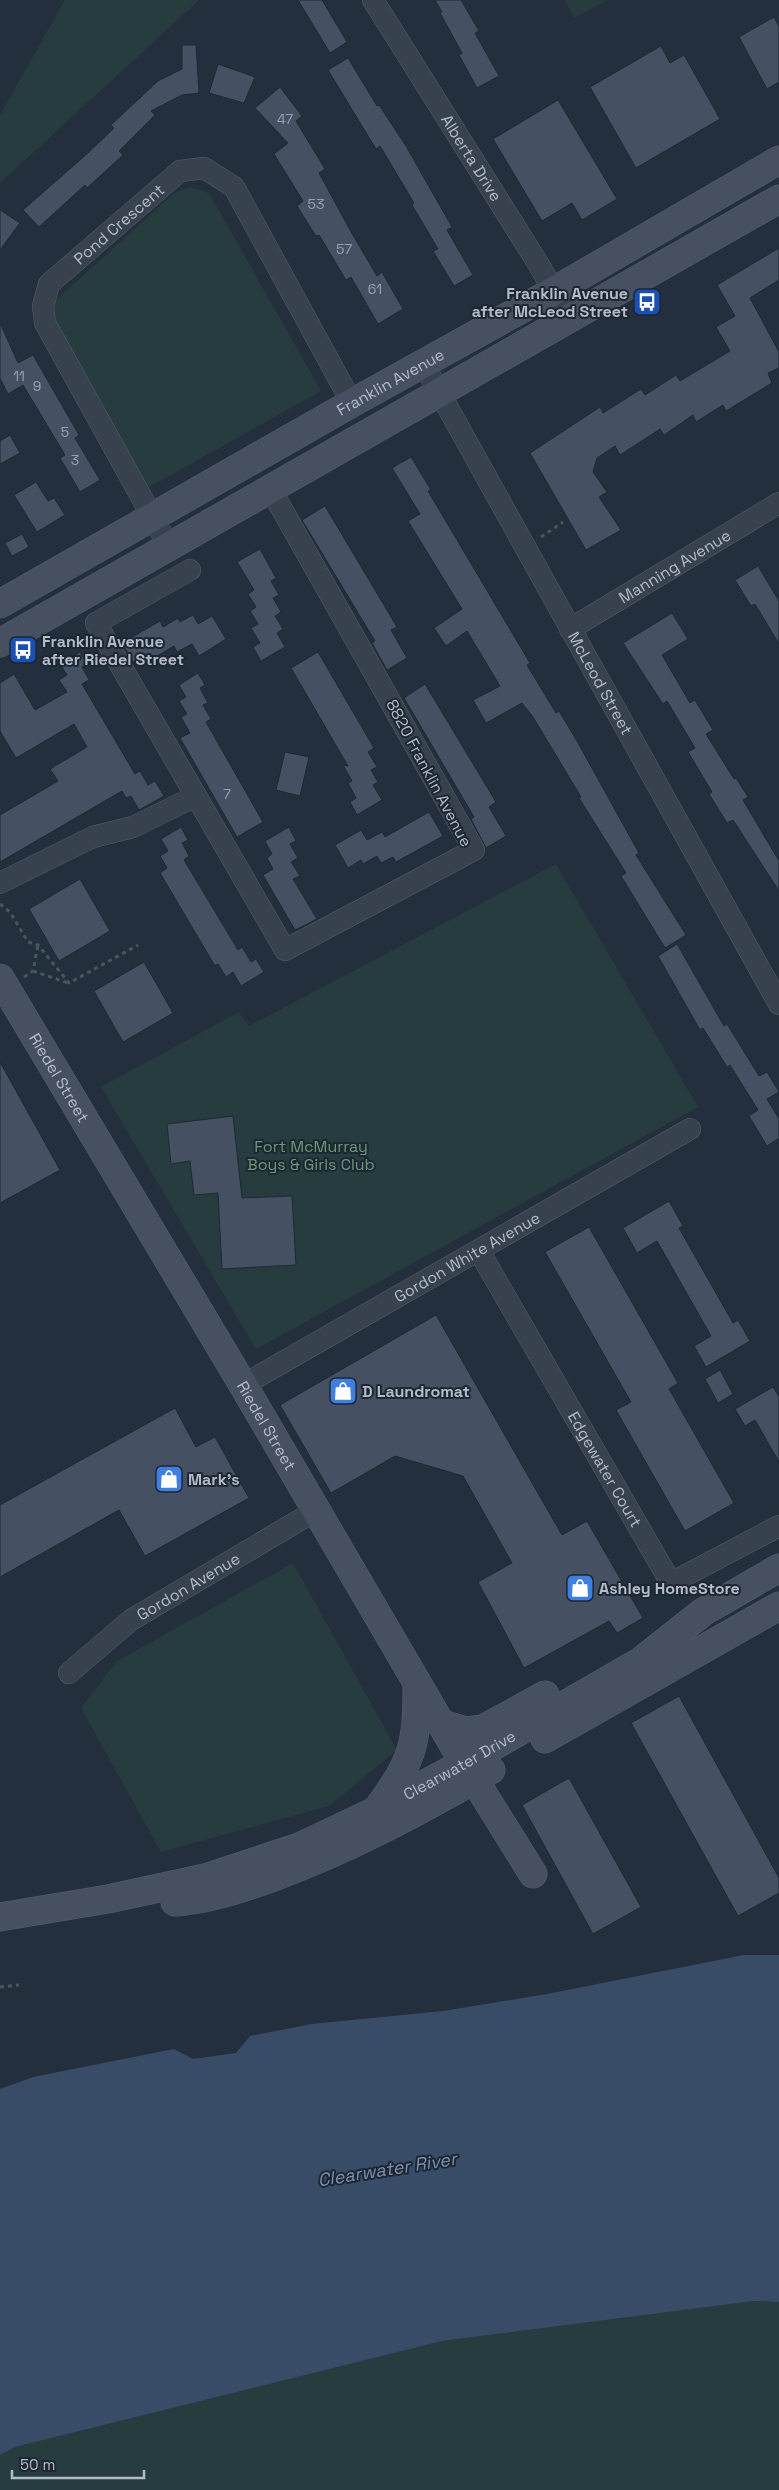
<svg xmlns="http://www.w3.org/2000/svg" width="779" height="2490" font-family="'Space Grotesk',sans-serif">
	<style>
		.green { fill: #263c3f }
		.water { fill: #394c67 }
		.building { fill: #455162; stroke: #1f2835 }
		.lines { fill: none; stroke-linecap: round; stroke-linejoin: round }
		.street-casing { stroke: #565f6c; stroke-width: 22 }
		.secondary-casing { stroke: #565f6c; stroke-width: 29 }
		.path { stroke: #44595c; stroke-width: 3; stroke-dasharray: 4 4; stroke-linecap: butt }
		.street { stroke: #38414e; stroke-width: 21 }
		.secondary { stroke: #465061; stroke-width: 28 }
		.labels { text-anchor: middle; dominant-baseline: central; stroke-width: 4; stroke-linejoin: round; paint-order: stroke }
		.number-label { font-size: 14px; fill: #98a1af }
		.street-label { font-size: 16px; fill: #b4bcc9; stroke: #1d2633 }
		.poi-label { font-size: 16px; font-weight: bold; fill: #b4bcc9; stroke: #1d2633; text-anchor: start }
		.park-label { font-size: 16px; fill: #6b9a76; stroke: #1d2633 }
		.water-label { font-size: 18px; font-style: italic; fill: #7c92b1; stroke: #1d2633 }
	</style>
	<rect width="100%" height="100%" fill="#242f3e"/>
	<g class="green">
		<path d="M65 0H199L0 183V115Z"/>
		<path d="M565 0H608L574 18Z"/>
		<path d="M189 187 209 193 321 391 146 489 53 321 55 301 173 194Z"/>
		<path d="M556 864 698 1107 256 1349 101 1087 239 1012 249 1026Z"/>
		<path d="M293 1563 397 1750 329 1806 161 1852 81 1708 117 1661Z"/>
		<path d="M754 2301 779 2302V2490H0V2455L15 2447 442 2341Z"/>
	</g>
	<path class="water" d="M744 1955H779V2302L754 2301 442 2341 15 2447 0 2455V2089L33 2077 174 2049 193 2059 236 2053 250 2036 312 2024 443 2011 547 1994Z"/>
	<g class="building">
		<path d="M298 0H322L347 42 330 53Z"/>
		<path d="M435 0H461L479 31 475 33 499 76 477 88 459 55 462 53 440 13 442 12Z"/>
		<path d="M774 17 779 27V82L767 89 739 37Z"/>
		<path d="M182 45H196L199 93 182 95 151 111 155 115 119 151 123 155 87 188 85 185 39 227 23 210 88 153 114 128 111 125 158 81 182 69Z"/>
		<path d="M661 46 670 63 684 55 720 119 636 168 590 87Z"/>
		<path d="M348 58 377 106 379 105 406 146 452 227 447 230 473 275 454 286 433 251 438 249 412 205 414 203 380 146 376 149 328 70Z"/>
		<path d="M218 64 255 77 244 103 209 93Z"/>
		<path d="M280 87 302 116 296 121 325 169 319 173 350 230 377 276 382 272 403 309 378 324 351 277 346 280 319 235 316 236 307 222 297 206 303 201 274 154 288 143 255 108Z"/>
		<path d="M558 100 617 199 582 220 572 203 542 221 493 139Z"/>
		<path d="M0 210 20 223 0 250Z"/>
		<path d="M779 248V280L750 298 779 352V368L768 373 772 383 726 411 723 405 696 422 693 415 664 435 660 429 620 455 615 446 597 458 593 472 607 492 599 497 621 530 586 550 530 453 600 407 603 413 641 389 645 395 676 375 680 381 730 351 716 327 735 316 717 285Z"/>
		<path d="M0 323 18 363 33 355 79 435 75 438 100 480 80 492 60 458 65 455 23 385 8 394 0 378Z"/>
		<path d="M10 435 20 453 0 464V441Z"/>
		<path d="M411 457 431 490 428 491 530 663 527 665 556 713 559 711 577 741 639 853 636 855 686 935 665 948 621 876 626 873 579 798 581 797 533 717 522 703 486 723 473 700 500 686 467 631 446 646 434 628 462 609 408 521 420 514 392 468Z"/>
		<path d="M36 482 48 501 54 498 65 515 37 532 14 495Z"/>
		<path d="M325 506 397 627 391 630 407 658 387 670 372 643 375 641 302 520Z"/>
		<path d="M22 534 29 547 12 556 5 543Z"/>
		<path d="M260 549 276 578 271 581 279 595 273 598 281 612 275 616 283 629 277 633 285 647 261 661 253 647 260 643 251 628 258 624 250 611 256 607 248 594 254 590 237 562Z"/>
		<path d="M758 566 779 601V644L755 604 751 606 735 580Z"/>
		<path d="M672 613 688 639 662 655 690 703 695 700 713 730 706 734 734 779 736 778 748 797 743 800 779 861V891L733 820 727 823 709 794 712 792 688 752 695 748 667 701 663 704 623 643Z"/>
		<path d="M193 615 198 624 212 616 226 639 199 656 192 644 177 652 174 646 137 668 122 643 160 621 163 627 178 618 180 622Z"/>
		<path d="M80 652 87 664 82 667 89 680 82 684 135 774 140 771 148 785 155 781 164 796 139 810 131 796 126 798 122 791 0 862V815L58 781 50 769 87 747 74 724 16 758 0 731V683L14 674 35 710 67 692 59 680 67 675 60 664Z"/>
		<path d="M318 652 374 748 368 752 377 767 371 770 378 782 373 785 382 800 357 815 350 802 356 798 348 783 352 781 343 765 348 766 291 668Z"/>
		<path d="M198 673 205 685 200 688 208 703 203 705 211 719 206 722 263 822 237 837 180 738 190 733 181 717 187 714 179 701 186 697 179 685Z"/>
		<path d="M425 684 496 802 489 807 506 836 486 848 471 819 474 817 404 698Z"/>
		<path d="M285 752 309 757 300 796 276 790Z"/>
		<path d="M429 812 443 836 396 862 393 857 381 863 377 856 363 864 361 860 348 868 335 845 361 830 367 840 382 832 385 837Z"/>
		<path d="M181 827 188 840 182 843 189 856 184 860 238 950 242 947 251 962 256 959 264 972 241 986 233 972 226 977 218 964 215 966 160 873 167 868 160 856 168 851 161 839Z"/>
		<path d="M289 827 296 841 290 844 298 858 291 862 300 876 293 879 317 919 295 930 263 875 273 869 267 858 272 854 265 841Z"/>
		<path d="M80 879 110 931 59 961 29 909Z"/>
		<path d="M677 944 724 1026 727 1024 759 1076 767 1072 779 1092 767 1099 779 1119V1138L767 1146 749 1116 758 1110 730 1065 727 1067 703 1028 700 1030 658 956Z"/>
		<path d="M144 962 173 1013 123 1042 94 991Z"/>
		<path d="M0 1062 60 1170 0 1203Z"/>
		<path d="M233 1116 242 1198 292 1196 296 1265 222 1269 218 1193 194 1195 190 1161 171 1164 167 1124Z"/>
		<path d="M669 1201 683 1226 679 1228 733 1323 738 1320 750 1341 706 1367 694 1346 711 1336 657 1241 637 1253 623 1228Z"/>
		<path d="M589 1227 678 1383 669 1389 734 1503 685 1531 616 1410 631 1402 545 1252Z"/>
		<path d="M436 1315 562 1535 587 1521 643 1618 617 1633 609 1621 524 1668 478 1582 512 1563 463 1476 395 1456 331 1493 280 1405Z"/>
		<path d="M720 1370 733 1394 718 1403 705 1379Z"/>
		<path d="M773 1387 779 1397V1462L755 1420 745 1426 735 1409Z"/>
		<path d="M175 1408 196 1447 215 1437 249 1498 145 1556 119 1510 0 1577V1505Z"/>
		<path d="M679 1696 779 1878V1893L738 1916 631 1723Z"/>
		<path d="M569 1778 641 1907 593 1934 522 1805Z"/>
	</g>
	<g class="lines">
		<defs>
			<g id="street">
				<path id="s1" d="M373 0 539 265 569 318"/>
				<path id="s2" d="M423 363 779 1004"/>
				<path id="s3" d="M169 547 45 323 43 306 49 284 180 171 204 168 234 187 352 403"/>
				<path d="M190 570 96 623 285 950 474 850 270 488"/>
				<path id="s4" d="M570 629 779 503"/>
				<path d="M0 883 93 837 133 827 196 796"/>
				<path id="s5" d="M479 1251 671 1583 779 1526"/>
				<path id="s6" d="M243 1385 690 1129"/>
				<path id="s7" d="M69 1673 131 1620 315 1511"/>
			</g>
			<g id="secondary">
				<path id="s8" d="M0 604 352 403 554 291 779 160"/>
				<path d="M0 643 779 199"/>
				<path id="s9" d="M0 978 243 1385 464 1763 533 1874"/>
				<path d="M442 1724 466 1731 483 1729 545 1695"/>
				<path d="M545 1739 779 1606"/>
				<path d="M380 1805C415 1759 417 1739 417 1683"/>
				<path d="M175 1902C208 1900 240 1889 271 1878 348 1850 420 1811 491 1770"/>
				<path id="s10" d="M0 1917 108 1899 205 1878 299 1847 375 1811 464 1763 641 1661 703 1612 779 1568"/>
			</g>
		</defs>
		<use href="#street" class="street-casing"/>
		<use href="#secondary" class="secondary-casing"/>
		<g class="path">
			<path d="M541 537 563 522"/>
			<path d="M0 904 10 912 28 942 38 945 69 983 138 945"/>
			<path d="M33 971 68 983"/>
			<path d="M24 977 33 971 38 945"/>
			<path d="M0 1987 19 1985"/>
		</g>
		<use href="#street" class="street"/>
		<use href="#secondary" class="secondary"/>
	</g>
	<defs>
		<symbol id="bus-square" viewBox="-11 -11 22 22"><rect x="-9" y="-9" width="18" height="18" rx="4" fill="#1a4fb4" stroke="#1d2633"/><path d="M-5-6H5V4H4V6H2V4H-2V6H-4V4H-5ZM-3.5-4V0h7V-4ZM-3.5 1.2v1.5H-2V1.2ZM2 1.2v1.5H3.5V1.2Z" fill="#fff"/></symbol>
		<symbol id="shop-square" viewBox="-11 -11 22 22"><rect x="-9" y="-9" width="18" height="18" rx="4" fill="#3f7fe0" stroke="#1d2633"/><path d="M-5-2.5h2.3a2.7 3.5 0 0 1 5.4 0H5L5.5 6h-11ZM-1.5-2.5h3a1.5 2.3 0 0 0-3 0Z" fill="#fff"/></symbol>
	</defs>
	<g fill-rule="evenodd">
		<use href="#bus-square" x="631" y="286" width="32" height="32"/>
		<use href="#bus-square" x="7" y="634" width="32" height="32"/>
		<use href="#shop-square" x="327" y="1375" width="32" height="32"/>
		<use href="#shop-square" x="153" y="1463" width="32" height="32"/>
		<use href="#shop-square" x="564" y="1572" width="32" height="32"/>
	</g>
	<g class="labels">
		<g class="number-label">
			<text x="285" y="119">47</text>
			<text x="316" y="204">53</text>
			<text x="344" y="249">57</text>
			<text x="375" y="289">61</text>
			<text x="19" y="376">11</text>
			<text x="37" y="386">9</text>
			<text x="65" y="432">5</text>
			<text x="75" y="460">3</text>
			<text x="227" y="794">7</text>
		</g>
		<g class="street-label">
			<text stroke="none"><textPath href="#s1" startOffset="186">Alberta Drive</textPath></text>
			<text stroke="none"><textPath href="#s3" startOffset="388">Pond Crescent</textPath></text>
			<text stroke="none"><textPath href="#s8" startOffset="449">Franklin Avenue</textPath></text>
			<text stroke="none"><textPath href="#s4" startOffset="122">Manning Avenue</textPath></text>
			<text stroke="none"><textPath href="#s2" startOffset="366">McLeod Street</textPath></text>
			<text transform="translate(429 773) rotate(62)">8820 Franklin Avenue</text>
			<text stroke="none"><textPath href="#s9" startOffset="116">Riedel Street</textPath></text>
			<text stroke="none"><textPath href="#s6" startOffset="258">Gordon White Avenue</textPath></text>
			<text stroke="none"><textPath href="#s9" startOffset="521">Riedel Street</textPath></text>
			<text stroke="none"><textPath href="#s5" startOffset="252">Edgewater Court</textPath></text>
			<text stroke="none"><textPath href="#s7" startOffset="148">Gordon Avenue</textPath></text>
			<text stroke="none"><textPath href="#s10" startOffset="488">Clearwater Drive</textPath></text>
		</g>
		<g class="poi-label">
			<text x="628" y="293" text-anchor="end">Franklin Avenue<tspan x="628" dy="18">after McLeod Street</tspan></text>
			<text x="42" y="641">Franklin Avenue<tspan x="42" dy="18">after Riedel Street</tspan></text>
			<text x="362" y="1391">D Laundromat</text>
			<text x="188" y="1479">Mark's</text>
			<text x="599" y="1588">Ashley HomeStore</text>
		</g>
		<g class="park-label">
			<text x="311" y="1146">Fort McMurray<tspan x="311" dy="18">Boys &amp; Girls Club</tspan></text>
		</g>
		<g class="water-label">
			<text transform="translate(387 2169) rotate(-9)">Clearwater River</text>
		</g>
	</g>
	<path d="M12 2470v8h132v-8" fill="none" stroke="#b4bcc9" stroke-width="2.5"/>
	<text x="20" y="2470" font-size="15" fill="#b4bcc9" stroke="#1d2633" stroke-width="4" paint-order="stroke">50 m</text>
</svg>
